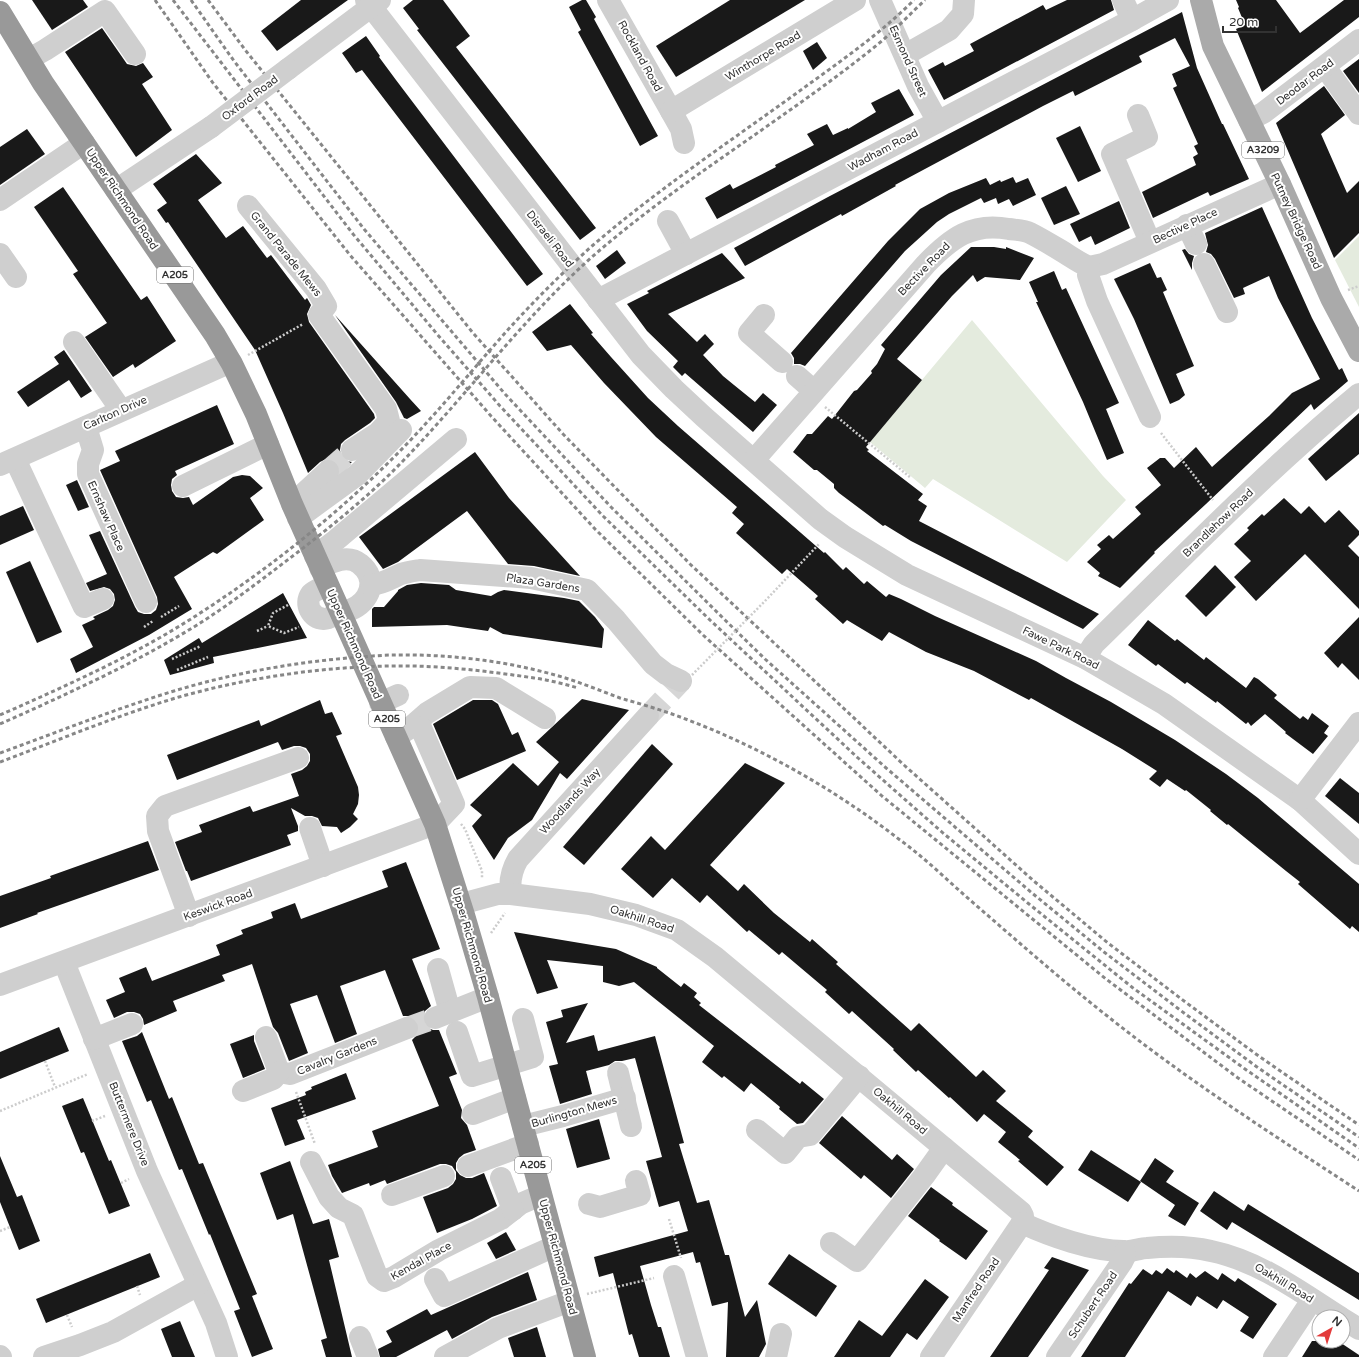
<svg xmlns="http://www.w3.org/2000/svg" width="1359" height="1357" font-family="'Varela Round',sans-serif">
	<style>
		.green { fill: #e4ebde }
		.building { fill: #191919 }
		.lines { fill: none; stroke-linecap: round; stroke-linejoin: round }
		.minor-tunnel { stroke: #d6d6d6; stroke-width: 22; stroke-dasharray: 22 11; stroke-linecap: butt }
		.path { stroke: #ccc; stroke-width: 2.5; stroke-dasharray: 2 2; stroke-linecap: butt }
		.minor { stroke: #cfcfcf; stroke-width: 22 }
		.major { stroke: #aaa; stroke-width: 22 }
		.highway { stroke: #999; stroke-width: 22 }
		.rail { stroke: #878787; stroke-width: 3; stroke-dasharray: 4 3; stroke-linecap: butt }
		.path-bridge { stroke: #ccc; stroke-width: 2.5; stroke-dasharray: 2 2; stroke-linecap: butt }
		.minor-bridge { stroke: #cfcfcf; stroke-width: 22 }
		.labels { text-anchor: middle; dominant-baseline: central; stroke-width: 4; stroke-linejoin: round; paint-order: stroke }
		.shield { fill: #fff; stroke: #707070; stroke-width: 1 }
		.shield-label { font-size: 10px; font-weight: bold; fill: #323232 }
		.street-label { font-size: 11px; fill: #323232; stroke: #fff }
	</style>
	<rect width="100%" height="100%" fill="#fff"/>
	<g class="green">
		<path d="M1359 236V307L1335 260Z"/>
		<path d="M972 320 1103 476 1126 500 1067 562 933 479 925 488 870 442Z"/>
	</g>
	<g class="building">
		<path d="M32 0H83L88 7 52 30Z"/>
		<path d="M301 0H348L277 51 261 31Z"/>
		<path d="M413 0H443L470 36 456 47 596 228 580 240 417 30 419 29 403 8Z"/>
		<path d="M582 0H586L596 17 594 19 658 136 640 146 578 32 581 30 569 7Z"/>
		<path d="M730 0H805L676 77 656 46Z"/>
		<path d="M1067 0H1111L1114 10 944 100 928 70 943 62 945 66 974 51 970 44 1043 5 1046 10Z"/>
		<path d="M1236 0H1276L1300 33 1344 0H1359V17L1262 92 1236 29 1245 25 1238 8 1239 7Z"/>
		<path d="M1182 12 1197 68 1222 124H1223L1249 179 1210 196 1208 192 1153 218 1142 192 1196 165 1193 157 1198 154 1194 146 1198 144 1173 88 1177 86 1172 74 1190 66 1175 38 1139 56 1142 62 1075 96 1073 91 1043 106 895 185 896 186 842 216 841 214 745 266 734 248 828 197Z"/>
		<path d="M102 28 127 64 136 66 143 63 153 77 142 84 172 130 136 157 65 52Z"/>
		<path d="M366 36 380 56 379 57 396 80 543 274 527 286 362 70 356 73 342 53Z"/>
		<path d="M817 42 827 58 813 70 803 51Z"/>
		<path d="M1359 59V93L1343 71Z"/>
		<path d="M1324 86 1345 115 1321 134 1347 193 1359 181V233L1334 258 1276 123Z"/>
		<path d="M899 89 914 115 717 219 705 198 730 184 733 189 776 167 775 165 814 145 807 134 827 124 833 135 848 128V129L876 112 871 103Z"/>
		<path d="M1080 126 1101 171 1078 182 1056 138Z"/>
		<path d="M27 129 45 154 0 185V147Z"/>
		<path d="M196 154 222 183 198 200 226 238 243 226 267 258 271 255 305 300 307 298 311 305 307 314 309 322 374 414 375 418 370 423 345 440 341 444 340 450 341 456 346 461 352 462 340 472V468L337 462 332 459H326L320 462 308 473 283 413 255 350 168 222 166 223 157 210 167 203 153 184Z"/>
		<path d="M1013 177 1016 183 1028 178 1036 195 1013 206 1009 199 998 204 996 198 984 203 981 198 949 214 937 222 905 251 805 366 800 364H794V358L791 353 888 241 920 209 949 193 986 178 990 185 1000 180 1001 182Z"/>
		<path d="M1066 186 1080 214 1054 225 1041 198Z"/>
		<path d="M63 187 141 300 147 296 176 341 135 368 133 364 113 377 85 337 107 323 73 274 78 271 34 207Z"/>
		<path d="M1119 201 1130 228 1095 245 1091 236 1079 242 1070 224Z"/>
		<path d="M1262 207 1312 318 1339 370 1342 368 1348 381 1314 410 1311 404 1206 504 1154 552 1155 553 1120 588 1098 576 1100 573 1087 562 1101 549 1097 545 1109 535 1113 539 1141 514 1135 507 1161 485 1147 468 1160 458H1165L1174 468 1196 447 1212 467 1269 416 1292 393 1320 379 1278 298 1269 276 1243 288 1245 294 1234 298 1215 259 1211 254 1206 252 1208 245 1205 233Z"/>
		<path d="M971 247H994L1006 249V247L1034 258 1020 280 985 277 977 282 973 275 952 296 897 359 922 380 866 447 869 450 867 451 923 494 918 500 927 506 919 521 1099 614 1083 629 911 541 885 525 883 526 839 493 834 488V484L817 470H814L793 452 807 434H812L828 416 832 419 854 391 857 390 872 373 871 371 877 364 885 349 881 345 941 275Z"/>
		<path d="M1185 249 1189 254 1194 256 1192 263V270L1182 250Z"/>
		<path d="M617 250 626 263 605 279 596 266Z"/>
		<path d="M722 253 745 278 668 314 697 342 705 334 714 344 703 355 723 376 734 385 755 402 763 393 777 405 753 432 685 373 682 376 673 367 678 361 647 331 627 304 649 293 647 291Z"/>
		<path d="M1150 263 1157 278 1161 277 1167 290 1163 292 1194 366 1176 374 1185 395 1179 400 1170 404 1134 319 1114 279Z"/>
		<path d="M1054 271 1062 290 1066 288 1119 403 1106 409 1124 453 1107 460 1083 402 1036 302H1038L1029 282Z"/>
		<path d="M570 304 593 333 591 334 611 357 648 398 678 426 824 553 825 552 843 570 846 567 864 584 867 581 886 597 889 594 901 599 935 616 1036 661 1066 678 1111 702 1175 740 1226 774 1258 798 1359 884V932L1352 926 1350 929 1298 884 1300 882 1286 871 1228 824 1227 825 1210 811 1211 810 1186 790 1185 791 1167 779 1160 787 1149 779 1157 771 1122 749 1031 698 1029 700 974 671 926 652 889 632 882 641 847 620 843 624 815 599 818 596 787 569 782 574 736 533 744 524 732 513 737 507 656 437 604 383 571 345 547 351 532 332Z"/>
		<path d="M335 315 410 399 421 411 407 419 404 418 396 402Z"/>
		<path d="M64 350 92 391 81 398 69 380 28 407 17 392 59 364 54 357Z"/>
		<path d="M217 405 234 444 175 471 177 475 172 479 171 485 172 491 176 497 183 498 189 497 193 505 233 477 242 475 250 476 263 488 250 498 264 520 217 554 213 552 174 577 192 609 149 635 76 673 70 659 93 647 82 625 95 619 93 617 108 610 113 606 115 600 114 594 110 589 104 587 90 591 86 583 107 574 89 535 100 531 135 607 138 612 144 614H151L156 610 158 604 157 597 100 470 120 461 115 451Z"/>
		<path d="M1359 413V454L1326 481 1308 459Z"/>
		<path d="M475 452 509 498 580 576 534 566 508 564 467 511 398 562 383 569 359 537Z"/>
		<path d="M77 480 89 507 78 511 66 485Z"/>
		<path d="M1284 498 1301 514 1309 506 1325 523 1339 510 1359 531V535L1348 546 1359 557V609L1305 554 1256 601 1234 577 1251 561 1234 544 1249 530 1247 528 1262 514 1264 516Z"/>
		<path d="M23 506 34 530 0 545V516Z"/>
		<path d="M30 561 62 632 37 643 6 572Z"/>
		<path d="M1215 565 1236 587 1206 617 1185 596Z"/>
		<path d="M421 583 449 585 456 590 491 596 498 592 504 590 564 598 579 601 595 617 604 629 602 648 503 634 490 627 488 631 447 625 372 627V609L374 607H384L398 591V590L407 585Z"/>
		<path d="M283 593 307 638 213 657 214 663 170 675 164 660 199 638 202 643Z"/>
		<path d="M1359 617V680L1342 663 1338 668 1324 653Z"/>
		<path d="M1148 620 1175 641 1177 639 1204 660 1206 657 1246 688 1254 677 1258 679 1277 695 1274 698 1300 719 1303 716 1308 720 1312 713 1329 726 1324 733 1328 736 1313 754 1285 733 1286 732 1265 714 1251 726 1248 722 1246 724 1217 701 1216 703 1187 682 1185 684 1158 664 1156 666 1128 645Z"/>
		<path d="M582 699 629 710 567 779 560 773 532 820 508 838 494 860 472 826 482 815 470 805 513 763 538 786 559 762 536 742Z"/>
		<path d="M320 700 325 714 332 712 342 734 336 736 358 787 359 795 358 804 353 814 358 819 350 827 341 833 337 827 322 826 318 818 312 816H305L291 808 298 826V831L287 835 291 845 191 881 187 871H186L175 842 202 832 199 825 250 806 253 812 299 796 291 774 302 770 307 766 310 761V754L306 748 300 746H294L282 750 278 742 177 780 167 755 259 720 261 726Z"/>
		<path d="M473 700H492L498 704 512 735 518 732 526 751 457 780 433 724Z"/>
		<path d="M652 744 673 764 584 865 563 847Z"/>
		<path d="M745 763 785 783 710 865 738 891 744 884 774 913 810 942 812 939 838 962 836 964 911 1031 919 1023 976 1077 983 1070 1006 1091 996 1101 1033 1131 1028 1137 1064 1167 1047 1186 1018 1161 1020 1160 998 1142 1006 1132 984 1114 977 1122 950 1097 949 1098 918 1070 916 1072 893 1050 894 1049 852 1011 849 1014 825 992 827 990 782 952 779 955 749 930 747 932 707 895 700 903 672 878 653 898 621 869 651 836 665 850Z"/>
		<path d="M1340 778 1359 793V824L1325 796Z"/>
		<path d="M148 841 159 870 37 913 38 914 0 928V896L51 878 50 876Z"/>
		<path d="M406 862 440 949 412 959 431 1006 425 1011 423 1016V1022L428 1028 433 1030H439L457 1074 449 1077 462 1110 461 1118 467 1125 476 1150 464 1154 459 1158 456 1163V1170L460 1175 466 1178H472L484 1173 497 1206 472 1219 437 1233 423 1197 448 1188 453 1184 456 1179V1172L452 1166 446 1164H440L387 1184 385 1180 370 1186 369 1183 342 1193 332 1176 328 1165 378 1147 372 1131 439 1106 412 1040 416 1036 419 1030 418 1023 415 1018 409 1016H403L385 970 340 986 357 1034 335 1043 317 995 290 1004 308 1053 289 1061 278 1033 273 1027 252 964 222 975 225 981 173 1001 177 1011 144 1025 143 1019 140 1014 134 1012H127L114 1018 106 1000 125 992 119 978 146 967 152 981 220 955 216 945 243 934 241 930 273 918 271 912 295 903 301 919 388 887 382 871Z"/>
		<path d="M514 932 616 949 657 967V968L681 987 684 983 697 993 694 997 701 1003 699 1005 800 1084 802 1081 824 1099 803 1123 797 1124 779 1109 780 1107 751 1083 744 1092 724 1076 722 1078 702 1062 714 1046 634 982 619 986 603 982V966L547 960 558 988 537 994Z"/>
		<path d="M588 1003 566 1043 594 1035 598 1051 655 1036 684 1143 679 1144 697 1203 709 1200 725 1255H729L745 1317 757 1300 766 1344 759 1357H726L728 1302 712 1306 700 1262 696 1263 693 1252 640 1266 651 1305 658 1327H661L670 1357H639L632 1334 629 1335 613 1273 599 1277 594 1257 688 1231 679 1201 659 1207 646 1161 662 1157 635 1058 622 1061H615L609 1065 586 1071 592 1094 560 1104 549 1066 558 1064 546 1022 563 1017 561 1010Z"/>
		<path d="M59 1027 69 1051 0 1079V1052Z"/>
		<path d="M142 1032 169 1099 172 1097 199 1164 203 1163 257 1294 252 1296 273 1349 252 1357 234 1311 240 1309 210 1234 209 1235 182 1169 179 1170 151 1100 147 1102 122 1041 137 1036Z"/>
		<path d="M254 1035V1041L265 1069 243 1078 230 1044Z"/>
		<path d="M346 1073 356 1099 297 1120 305 1139 285 1146 271 1108 306 1095 305 1092 312 1089 311 1087Z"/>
		<path d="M83 1098 109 1161 111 1160 130 1206 109 1214 84 1152 81 1153 62 1106Z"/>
		<path d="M842 1116 892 1160 897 1154 914 1169 891 1198 864 1175 861 1179 819 1143Z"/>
		<path d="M599 1119 610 1159 577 1168 566 1129Z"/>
		<path d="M1091 1150 1141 1182 1128 1202 1078 1170Z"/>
		<path d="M0 1156 17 1197 22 1195 40 1241 19 1250 0 1202Z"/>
		<path d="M1155 1158 1174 1171 1166 1182 1199 1203 1185 1226 1168 1216 1175 1205 1140 1181Z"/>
		<path d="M290 1161 313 1224 329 1219 339 1257 329 1260 352 1357H326L321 1340 327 1338 293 1214 277 1220 260 1173Z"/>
		<path d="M931 1187 953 1203 952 1205 988 1231 966 1260 939 1241 940 1240 908 1216Z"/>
		<path d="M1214 1191 1244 1211 1248 1204 1359 1273V1300L1232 1222 1227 1230 1200 1211Z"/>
		<path d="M506 1232 516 1250 496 1259 487 1243Z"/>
		<path d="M150 1253 160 1277 46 1323 36 1299Z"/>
		<path d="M789 1254 837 1286 816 1317 768 1284Z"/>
		<path d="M1052 1257 1089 1270 1028 1357H990L1049 1270 1044 1268Z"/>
		<path d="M1167 1268 1174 1273 1176 1270 1187 1278 1190 1273 1196 1278 1205 1271 1218 1280 1222 1273 1235 1282 1238 1278 1277 1304 1253 1339 1240 1331 1249 1317 1223 1300 1217 1309 1197 1296 1191 1306 1168 1291 1125 1357H1081L1129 1283 1131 1284 1143 1269 1152 1275 1156 1270 1162 1274Z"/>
		<path d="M528 1272 537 1300 492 1317 452 1339 447 1330 396 1357H380L378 1349 392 1342 386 1331 427 1309 431 1315Z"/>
		<path d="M925 1279 949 1297 917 1340 907 1333 890 1357H834L859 1320 882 1336Z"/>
		<path d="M180 1321 187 1338 195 1357H172L161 1329Z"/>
		<path d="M537 1327 546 1357H514L508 1338Z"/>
		<path d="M1312 1341H1338L1359 1355V1357H1302Z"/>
	</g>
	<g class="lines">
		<g class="minor-tunnel">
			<path d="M328 471 352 450"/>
			<path d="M648 716 681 681"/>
			<path d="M407 1028 435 1018"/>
		</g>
		<g class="path">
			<path d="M1348 290 1359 286"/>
			<path d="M248 355 303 324"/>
			<path d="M825 407 911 478"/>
			<path d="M1161 433 1213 500"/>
			<path d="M765 601 820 543"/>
			<path d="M288 605 273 613 268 626 284 633 299 627"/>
			<path d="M161 617 179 606"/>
			<path d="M144 627 153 621"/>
			<path d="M257 631 268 626"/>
			<path d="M172 659 201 646"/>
			<path d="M177 670 208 657"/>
			<path d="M461 824 465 829 482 871V878"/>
			<path d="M491 933 505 913"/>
			<path d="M45 1061 55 1087"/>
			<path d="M296 1092 315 1144"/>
			<path d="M0 1111 88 1074"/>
			<path d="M92 1121 105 1116"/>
			<path d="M121 1183 129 1179"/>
			<path d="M669 1219 681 1258"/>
			<path d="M0 1231 10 1227"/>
			<path d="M137 1286 140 1295"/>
			<path d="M587 1294 654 1278"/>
			<path d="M67 1315 72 1327"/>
		</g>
		<g class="minor">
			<path d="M366 0 641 355 674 389 704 417 820 519 845 537 907 575 1085 658 1164 704 1300 800 1359 854"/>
			<path d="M608 0 671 111 681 129 684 143"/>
			<path d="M880 0 918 86 938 122"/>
			<path d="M1123 0 1132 20"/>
			<path d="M905 55 949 30 963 14 964 0"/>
			<path d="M29 59 45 50 105 11 135 54"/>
			<path d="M1325 67 1359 114"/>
			<path d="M288 69 380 0"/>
			<path d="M671 111 855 0"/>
			<path d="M1138 115 1147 137 1112 154 1150 242"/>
			<path d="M1249 120 1263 113 1359 40"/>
			<path d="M116 190 211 127"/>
			<path d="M0 200 84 143"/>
			<path d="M248 206 316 289 326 306 319 315 386 409 389 421 378 433 352 450"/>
			<path d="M668 221 686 254"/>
			<path d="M1187 225 1196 244"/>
			<path d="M0 254 16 277"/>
			<path d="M1204 264 1227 312"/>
			<path d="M1089 267 1103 264 1280 184"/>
			<path d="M598 300 1132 20 1168 0"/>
			<path d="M764 315 749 333 782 362"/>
			<path d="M74 342 121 410"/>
			<path d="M797 376 814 391"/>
			<path d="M86 427 93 450 88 464V474L146 602"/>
			<path d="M15 459 84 607 103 599"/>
			<path d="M754 460 926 264C951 238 972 222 1009 229 1016 230 1024 230 1030 233 1040 238 1050 244 1060 250 1070 256 1078 262 1089 267L1088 275 1097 301 1150 417"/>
			<path d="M0 465 231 362"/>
			<path d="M183 486 268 444"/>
			<path d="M292 504 328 471"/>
			<path d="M298 518 357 475 401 430"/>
			<path d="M315 556 336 540 456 439"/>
			<path d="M320 568C332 562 348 554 360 564 379 579 370 602 350 610 347 611 344 611 341 612 335 614 330 619 324 619 311 618 304 604 311 594 315 590 322 588 327 585"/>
			<path d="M371 585C383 584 390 579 401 574 407 572 414 571 420 570L531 578 587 590 616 620 653 664 666 674 681 681"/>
			<path d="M1085 658 1094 644C1181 559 1266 471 1359 394"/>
			<path d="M380 703 398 695"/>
			<path d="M411 727 427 713 470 687 496 688 545 718"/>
			<path d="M1300 800 1359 723"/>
			<path d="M310 828 323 866"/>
			<path d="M511 894C509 881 511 871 518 859L648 716"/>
			<path d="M461 904 498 894H511L590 904 636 915 677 930 715 957 1021 1212 1023 1216 1022 1223 931 1357"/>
			<path d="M189 916 158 831 157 816 165 806 298 758"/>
			<path d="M64 962 147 1171 216 1323 227 1357"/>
			<path d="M438 969 450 1012"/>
			<path d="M0 985 435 824 454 804 421 728 411 727 396 737"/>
			<path d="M435 1018 488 997"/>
			<path d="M457 1032 472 1076 533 1057 523 1019"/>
			<path d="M266 1037 279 1072 290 1074 407 1028"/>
			<path d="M94 1039 132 1024"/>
			<path d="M618 1073 631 1126"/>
			<path d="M243 1091 273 1079 279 1072"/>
			<path d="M473 1114 515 1098"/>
			<path d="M523 1126 563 1116 625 1098"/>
			<path d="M757 1130 785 1153 798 1137 810 1135 859 1076"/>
			<path d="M311 1162 329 1197 339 1208 353 1215 377 1276 384 1281 394 1277 439 1250 501 1219 520 1204 541 1195"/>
			<path d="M468 1166 528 1144"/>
			<path d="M501 1178 513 1210"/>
			<path d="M392 1195 444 1176"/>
			<path d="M589 1204 600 1207 640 1195 636 1181"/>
			<path d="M1022 1223C1050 1236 1092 1251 1124 1251 1132 1252 1140 1248 1147 1248 1168 1246 1190 1246 1211 1251 1259 1261 1299 1291 1340 1317"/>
			<path d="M831 1243 857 1261 924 1176 944 1148"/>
			<path d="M674 1276 697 1357"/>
			<path d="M435 1279 444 1296 555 1246"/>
			<path d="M1343 1319 1359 1329"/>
			<path d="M360 1337 368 1357"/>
			<path d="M0 1356 1 1357"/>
			<path d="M44 1357 80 1345 113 1332 198 1285"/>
			<path d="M445 1357 498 1328 570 1301"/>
			<path d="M776 1357 781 1334"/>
			<path d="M1057 1357 1122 1262 1125 1256V1252"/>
			<path d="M1274 1357 1312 1300"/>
		</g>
		<path class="major" d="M1201 0 1213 46 1280 184 1331 298 1359 351"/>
		<path class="highway" d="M0 12 43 83 215 335 232 364 256 414 292 504 435 824 464 915 488 997 585 1357"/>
		<g class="rail">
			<path d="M155 0 213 83 350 255 491 416 595 529 703 635 882 796 1106 979 1238 1078 1359 1160"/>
			<path d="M173 0 353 234 437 334 500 406 603 516 711 621 858 758 943 833 1029 904 1133 988 1245 1069 1359 1148"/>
			<path d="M191 0 234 61 364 229 505 394 611 507 725 620 765 659 885 767 1032 893 1104 952 1180 1010 1257 1067 1359 1137"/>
			<path d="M208 0 246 51 473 333 563 434 690 564 904 765 1035 882 1108 943 1184 1001 1260 1057 1359 1125"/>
			<path d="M0 715C66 686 133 656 194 617 263 573 329 521 387 464 429 423 466 377 505 333 532 303 562 273 592 246 656 191 726 144 794 95 835 65 878 36 914 0"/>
			<path d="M0 724C67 694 134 664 197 625 232 603 265 577 298 552 329 528 360 503 389 475 462 403 522 317 600 250 688 175 788 117 877 45 894 31 909 15 925 0"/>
			<path d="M0 753C58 732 115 709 174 691 230 674 290 663 348 658 364 657 379 655 394 655 450 654 508 661 562 677 582 683 601 691 620 698 637 703 655 708 672 714 753 743 832 787 900 840 925 858 947 880 970 900 1015 939 1059 978 1106 1015 1186 1079 1273 1135 1359 1191"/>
			<path d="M0 762C59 740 118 715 179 697 246 678 320 667 390 666 438 665 487 671 534 678 549 680 564 684 578 688"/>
		</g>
		<path class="path-bridge" d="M692 675 765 601"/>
		<path class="minor-bridge" d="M211 127 288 69"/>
	</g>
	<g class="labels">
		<g class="shield">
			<rect x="1242" y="142" width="42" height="16" rx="3"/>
			<rect x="157" y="267" width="36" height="16" rx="3"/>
			<rect x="369" y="711" width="36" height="16" rx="3"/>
			<rect x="515" y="1157" width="36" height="16" rx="3"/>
		</g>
		<g class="shield-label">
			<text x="1263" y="150">A3209</text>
			<text x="175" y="275">A205</text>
			<text x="387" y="719">A205</text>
			<text x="533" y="1165">A205</text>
		</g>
		<g class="street-label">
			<text transform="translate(640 56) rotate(61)">Rockland Road</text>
			<text transform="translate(763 56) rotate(-31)">Winthorpe Road</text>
			<text transform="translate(908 61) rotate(66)">Esmond Street</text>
			<text transform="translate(1305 82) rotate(-37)">Deodar Road</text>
			<text transform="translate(250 98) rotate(-37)">Oxford Road</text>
			<text transform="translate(883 150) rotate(-28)">Wadham Road</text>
			<text transform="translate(122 199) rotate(56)">Upper Richmond Road</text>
			<text transform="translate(1296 221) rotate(65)">Putney Bridge Road</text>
			<text transform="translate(1185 226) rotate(-25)">Bective Place</text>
			<text transform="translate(550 239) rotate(52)">Disraeli Road</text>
			<text transform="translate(286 254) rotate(51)">Grand Parade Mews</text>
			<text transform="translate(924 269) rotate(-46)">Bective Road</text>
			<text transform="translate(115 413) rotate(-24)">Carlton Drive</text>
			<text transform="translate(106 516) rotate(66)">Ernshaw Place</text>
			<text transform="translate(1218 523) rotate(-44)">Brandlehow Road</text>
			<text transform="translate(543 583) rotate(9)">Plaza Gardens</text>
			<text transform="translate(354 644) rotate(66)">Upper Richmond Road</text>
			<text transform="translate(1061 648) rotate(26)">Fawe Park Road</text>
			<text transform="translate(570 801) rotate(-48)">Woodlands Way</text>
			<text transform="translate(218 905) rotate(-20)">Keswick Road</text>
			<text transform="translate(642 919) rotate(18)">Oakhill Road</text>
			<text transform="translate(472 945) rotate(74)">Upper Richmond Road</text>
			<text transform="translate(337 1056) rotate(-22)">Cavalry Gardens</text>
			<text transform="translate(900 1111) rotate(40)">Oakhill Road</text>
			<text transform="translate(574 1112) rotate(-16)">Burlington Mews</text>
			<text transform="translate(129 1124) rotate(68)">Buttermere Drive</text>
			<text transform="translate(558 1257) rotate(75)">Upper Richmond Road</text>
			<text transform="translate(421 1261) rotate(-29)">Kendal Place</text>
			<text transform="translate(1284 1283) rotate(31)">Oakhill Road</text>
			<text transform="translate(976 1290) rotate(-56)">Manfred Road</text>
			<text transform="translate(1093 1305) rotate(-56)">Schubert Road</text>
		</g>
	</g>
	<g transform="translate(1331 1329) rotate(39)"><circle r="19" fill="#ffffff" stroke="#adadad"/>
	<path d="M0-3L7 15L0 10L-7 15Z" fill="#e33b3b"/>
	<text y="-6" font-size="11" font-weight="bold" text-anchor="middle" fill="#323232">N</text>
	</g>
	<path d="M1223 26v6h53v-6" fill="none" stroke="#323232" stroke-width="2"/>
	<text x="1229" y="26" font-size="12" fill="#323232" stroke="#ffffff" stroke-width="3" paint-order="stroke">20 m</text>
</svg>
